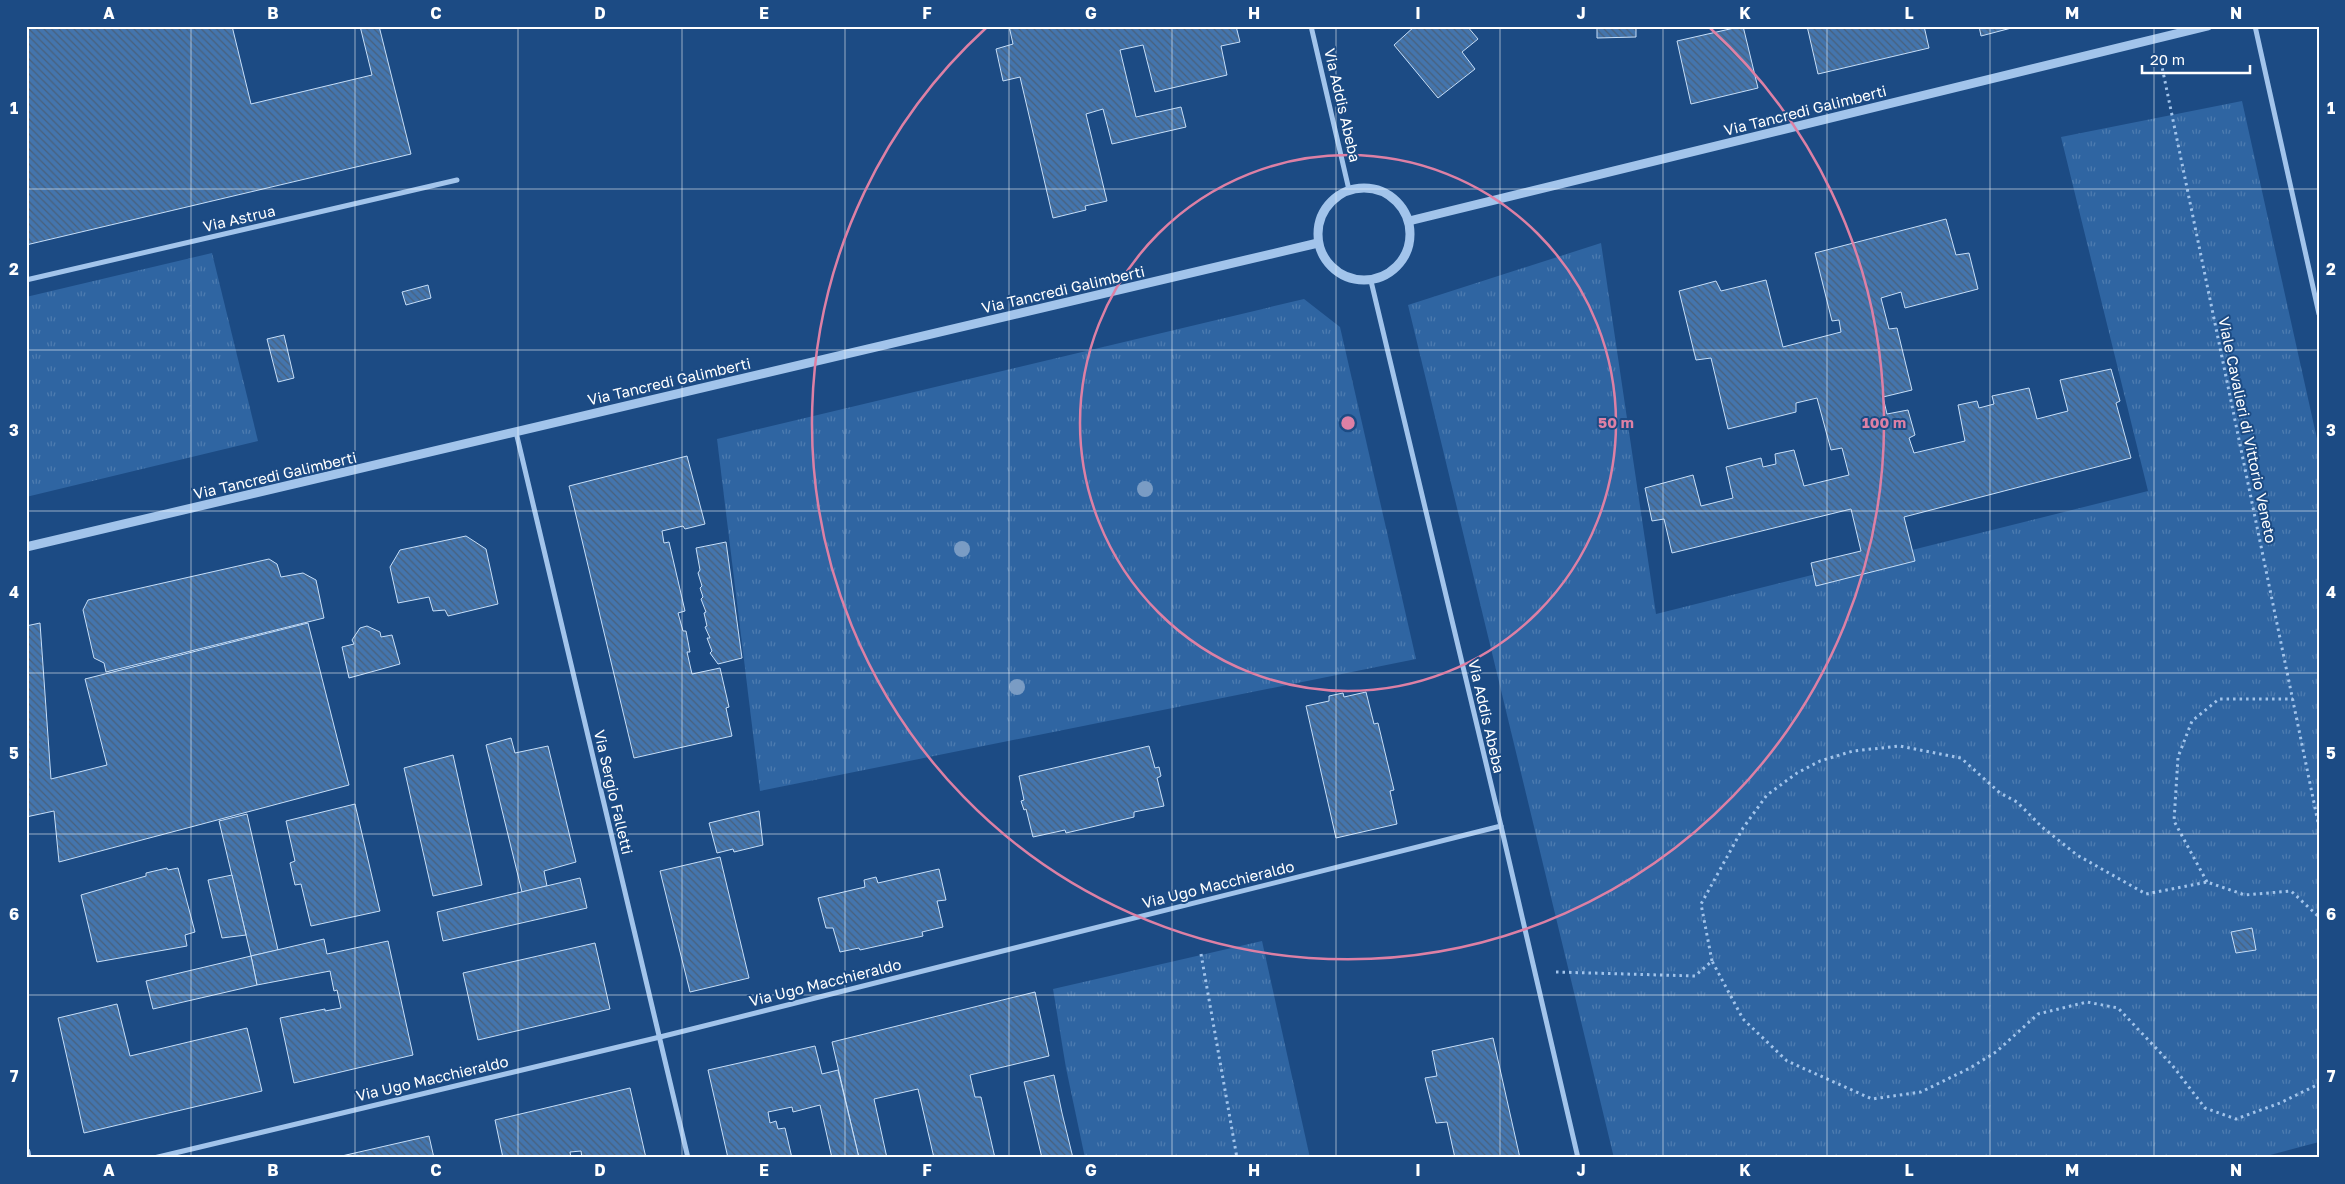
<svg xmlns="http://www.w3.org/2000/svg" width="2345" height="1184" font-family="'Golos Text',sans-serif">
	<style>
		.grass { fill: url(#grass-tufts) }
		.building { fill: url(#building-back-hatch); stroke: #c6def8 }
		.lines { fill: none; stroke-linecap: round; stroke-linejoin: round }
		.path { stroke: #a2c4eb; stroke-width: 3; stroke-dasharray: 2.5 4; stroke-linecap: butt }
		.minor { stroke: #a2c4eb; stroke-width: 5 }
		.tertiary { stroke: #a2c4eb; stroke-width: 9 }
		.tree { fill: #7a9cc4 }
		.grid { fill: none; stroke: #fff; stroke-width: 1; stroke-opacity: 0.55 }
		.ring { fill: none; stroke: #dd80a5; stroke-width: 2.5 }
		.labels { text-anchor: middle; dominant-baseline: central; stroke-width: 4; stroke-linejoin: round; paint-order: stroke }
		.street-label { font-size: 15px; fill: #fff; stroke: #1c4b84 }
		.centre { fill: #dd80a5; stroke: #1c4b84; stroke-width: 2.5 }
		.ring-label { font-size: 15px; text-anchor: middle; font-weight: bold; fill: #dd80a5; stroke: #1c4b84; stroke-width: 4; stroke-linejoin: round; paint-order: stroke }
		.neatline { fill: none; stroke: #fff; stroke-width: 2 }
		.grid-label { font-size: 16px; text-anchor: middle; font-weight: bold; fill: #fff }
	</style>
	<defs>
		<pattern id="grass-tufts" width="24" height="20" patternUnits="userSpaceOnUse" patternTransform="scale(1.25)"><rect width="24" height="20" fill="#2f65a2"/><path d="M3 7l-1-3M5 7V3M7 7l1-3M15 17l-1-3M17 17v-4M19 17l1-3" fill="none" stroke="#4e7cb0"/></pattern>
		<pattern id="building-back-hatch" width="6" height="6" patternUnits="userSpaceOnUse" patternTransform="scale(1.25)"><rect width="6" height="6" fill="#4475ad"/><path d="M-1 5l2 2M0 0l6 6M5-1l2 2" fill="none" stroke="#48607c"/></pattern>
	</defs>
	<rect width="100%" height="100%" fill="#1c4b84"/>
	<g class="grass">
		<path d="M2242 101 2319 448V1142L2259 1158H1614L1408 305 1601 243 1656 614 2148 491 2061 137Z"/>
		<path d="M212 253 258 441 26 497V297Z"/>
		<path d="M1304 299 1340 327 1416 659 760 791 717 439Z"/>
		<path d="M1262 941 1310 1158H1085L1066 1068 1053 989Z"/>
	</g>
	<g class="building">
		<path d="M26 26H232L251 104 372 75 360 26H379L411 154 26 245Z"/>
		<path d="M1009 26H1236L1240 42 1221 46 1227 75 1155 92 1143 45 1120 50 1136 117 1181 107 1186 127 1112 144 1103 109 1086 114 1107 201 1085 206 1086 210 1053 218 1020 77 1003 81 996 49 1013 44Z"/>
		<path d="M1415 26H1467L1478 39 1462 52 1475 69 1438 98 1394 45Z"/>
		<path d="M1597 26H1636V37L1597 38Z"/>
		<path d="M1743 26 1758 88 1691 104 1677 41Z"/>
		<path d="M1807 26H1924L1929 48 1818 74Z"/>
		<path d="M1979 26H2019L1981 36Z"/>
		<path d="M1946 219 1956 255 1969 253 1978 289 1905 308 1901 292 1881 298 1889 329 1897 328 1912 390 1883 397 1887 414 1908 410 1915 435 1909 438 1914 453 1965 441 1958 405 1977 401 1979 408 1994 404 1992 396 2029 388 2037 419 2068 411 2060 380 2111 369 2120 401 2116 403 2131 458 1904 517 1915 561 1816 586 1811 563 1861 551 1851 509 1672 553 1664 519 1652 521 1645 488 1693 475 1701 506 1733 498 1726 467 1761 458 1763 467 1776 464 1775 454 1794 450 1804 486 1849 475 1842 448 1831 450 1817 398 1796 403V412L1728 429 1711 358 1696 360 1679 291 1716 281 1721 291 1766 280 1783 347 1841 332 1839 320 1832 321 1815 253Z"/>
		<path d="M428 285 431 298 406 305 402 292Z"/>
		<path d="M284 335 294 378 278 382 267 339Z"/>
		<path d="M687 456 705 524 685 529 683 526 662 531 664 543 669 542 685 611 678 613 683 631H686L690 652H687L692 674 720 668 729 707 726 708 732 736 634 758 569 486Z"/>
		<path d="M466 536 486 549 498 604 448 616 445 610 433 611 429 597 398 603 390 567 400 550Z"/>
		<path d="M726 542 742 658 718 664 710 653 712 651 707 638H710L705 627 707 626 704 613 706 612 701 599 703 597 700 588 702 586 698 573 700 570 696 548Z"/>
		<path d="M269 559 277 564 281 577 303 573 316 580 324 618 106 672 104 663 94 658 83 610 88 600Z"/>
		<path d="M40 623 51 779 107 765 85 679 308 623 349 785 59 862 54 811 26 817V626Z"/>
		<path d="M367 626 380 632 381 637 392 635 400 664 349 678 342 647 354 644 352 640 360 628Z"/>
		<path d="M1366 692 1374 724 1378 723 1394 790 1390 791 1397 824 1336 838 1306 706 1329 701V696L1343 693 1344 697Z"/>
		<path d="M511 738 515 753 548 746 576 862 544 871 547 886 522 892 486 745Z"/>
		<path d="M1149 746 1155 768 1159 767 1161 776 1157 778 1164 806 1134 812V817L1066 833 1065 830 1033 837 1026 809 1024 810 1021 801 1024 800 1019 776Z"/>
		<path d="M453 755 482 885 433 896 404 768Z"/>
		<path d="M355 804 380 911 311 926 301 884 295 885 290 863 295 861 286 821Z"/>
		<path d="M759 811 763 845 734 852 733 849 717 853 709 823Z"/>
		<path d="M247 814 278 950 251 956 219 821Z"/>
		<path d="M720 857 749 978 690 992 660 871Z"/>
		<path d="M167 868 168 870 178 868 195 932 185 935 187 946 97 962 81 895 146 876V873Z"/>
		<path d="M939 869 946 900 937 901 943 927 922 932 923 936 860 950 859 948 840 952 833 928H826L818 898 865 887 864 880 876 877 878 883Z"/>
		<path d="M232 875 246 935 222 938 208 880Z"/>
		<path d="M580 878 587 908 443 941 437 912Z"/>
		<path d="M2252 928 2256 950 2236 953 2231 932Z"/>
		<path d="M324 939 327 954 388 941 413 1055 294 1083 280 1018 325 1009V1011L341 1008 337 990 334 991 330 971 257 985 251 956Z"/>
		<path d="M595 943 610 1009 478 1040 463 973Z"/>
		<path d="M251 956 257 985 153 1009 146 981Z"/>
		<path d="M1035 992 1049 1056 970 1075 975 1097H981L995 1158H934L918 1089 874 1099 887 1158H859L832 1042Z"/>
		<path d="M117 1004 130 1056 247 1028 262 1091 84 1133 58 1018Z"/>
		<path d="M1493 1038 1520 1158H1455L1447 1122 1436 1123 1425 1078 1437 1076 1432 1051Z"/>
		<path d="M815 1046 822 1074 838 1070 859 1158H832L820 1105 793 1112 792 1107 768 1112 770 1123 776 1121 778 1129 785 1128 792 1158H728L708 1070Z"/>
		<path d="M1054 1075 1062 1113 1073 1158H1042L1024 1082Z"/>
		<path d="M630 1088 646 1158H582L581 1151 570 1152 571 1158H503L495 1120Z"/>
		<path d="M429 1136 434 1158H333Z"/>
	</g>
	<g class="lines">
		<g class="path">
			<path d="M2161 62 2319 827"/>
			<path d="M2207 882 2174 821 2178 757 2192 721 2219 699H2293"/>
			<path d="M1201 954 1237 1158"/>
			<path d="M1712 961 1701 904 1743 828 1767 795 1797 773 1820 761 1853 751 1900 746 1961 758 2000 793 2017 802 2042 827 2077 855 2146 894 2207 882 2245 895 2291 891 2319 917"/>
			<path d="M1556 972 1695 976 1712 961 1743 1019 1787 1061 1872 1099 1921 1092 1970 1068 1996 1052 2038 1014 2087 1002 2118 1008 2172 1065 2205 1108 2236 1119 2280 1103 2319 1084"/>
		</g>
		<g class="minor">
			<path d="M1311 26 1349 190"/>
			<path d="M2255 26 2319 314"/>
			<path d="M26 280 457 180"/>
			<path d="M1371 281 1501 826 1578 1158"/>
			<path d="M516 432 688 1158"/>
			<path d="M154 1158 660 1037 1501 826"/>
		</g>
		<g class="tertiary">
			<circle cx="1364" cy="234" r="46"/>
			<path d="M1409 221 2208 26"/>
			<path d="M26 547 1318 243"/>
			<path d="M26 1152 27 1158"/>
		</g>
	</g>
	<g class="tree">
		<circle cx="1145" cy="489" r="8"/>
		<circle cx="962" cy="549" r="8"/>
		<circle cx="1017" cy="687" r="8"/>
	</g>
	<path class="grid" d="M191 26V1158M355 26V1158M518 26V1158M682 26V1158M845 26V1158M1009 26V1158M1172 26V1158M1336 26V1158M1500 26V1158M1663 26V1158M1827 26V1158M1990 26V1158M2154 26V1158M26 189H2319M26 350H2319M26 511H2319M26 673H2319M26 834H2319M26 995H2319"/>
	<g class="ring">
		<circle cx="1348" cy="423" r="268"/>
		<path d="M1710 28A536 536 0 1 1 986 28"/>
	</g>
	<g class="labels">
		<g class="street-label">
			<text transform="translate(1343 105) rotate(77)">Via Addis Abeba</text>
			<text transform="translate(1805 110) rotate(-14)">Via Tancredi Galimberti</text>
			<text transform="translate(239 218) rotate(-13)">Via Astrua</text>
			<text transform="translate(1063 289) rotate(-13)">Via Tancredi Galimberti</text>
			<text transform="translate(669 381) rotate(-13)">Via Tancredi Galimberti</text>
			<text transform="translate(2248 430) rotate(78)">Viale Cavalieri di Vittorio Veneto</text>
			<text transform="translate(275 475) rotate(-13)">Via Tancredi Galimberti</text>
			<text transform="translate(1487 716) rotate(77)">Via Addis Abeba</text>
			<text transform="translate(614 792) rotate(77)">Via Sergio Falletti</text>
			<text transform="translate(1218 884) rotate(-14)">Via Ugo Macchieraldo</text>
			<text transform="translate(825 982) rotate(-14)">Via Ugo Macchieraldo</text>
			<text transform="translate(432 1078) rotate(-13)">Via Ugo Macchieraldo</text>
		</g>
	</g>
	<circle cx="1348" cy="423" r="8" class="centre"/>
	<g class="ring-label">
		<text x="1616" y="428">50 m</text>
		<text x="1884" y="428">100 m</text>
	</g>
	<rect width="2345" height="1184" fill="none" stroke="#1c4b84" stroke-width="55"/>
	<path d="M2142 65v8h108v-8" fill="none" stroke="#ffffff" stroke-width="2.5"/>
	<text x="2150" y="65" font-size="15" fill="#ffffff" stroke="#1c4b84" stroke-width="4" paint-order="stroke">20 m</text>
	<rect x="28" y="28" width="2290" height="1128" class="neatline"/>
	<g class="grid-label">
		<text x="109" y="19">A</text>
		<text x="273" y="19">B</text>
		<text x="436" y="19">C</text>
		<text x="600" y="19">D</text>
		<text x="764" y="19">E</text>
		<text x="927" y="19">F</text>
		<text x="1091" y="19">G</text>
		<text x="1254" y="19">H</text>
		<text x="1418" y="19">I</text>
		<text x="1581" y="19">J</text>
		<text x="1745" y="19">K</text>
		<text x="1909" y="19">L</text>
		<text x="2072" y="19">M</text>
		<text x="2236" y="19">N</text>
		<text x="14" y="114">1</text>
		<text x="2331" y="114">1</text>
		<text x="14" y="275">2</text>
		<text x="2331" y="275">2</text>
		<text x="14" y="436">3</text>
		<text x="2331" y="436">3</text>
		<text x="14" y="598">4</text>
		<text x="2331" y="598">4</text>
		<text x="14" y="759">5</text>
		<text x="2331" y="759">5</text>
		<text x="14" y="920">6</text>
		<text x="2331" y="920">6</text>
		<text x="14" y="1082">7</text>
		<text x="2331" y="1082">7</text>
		<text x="109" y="1176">A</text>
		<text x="273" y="1176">B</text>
		<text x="436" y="1176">C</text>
		<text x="600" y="1176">D</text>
		<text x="764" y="1176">E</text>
		<text x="927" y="1176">F</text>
		<text x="1091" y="1176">G</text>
		<text x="1254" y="1176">H</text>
		<text x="1418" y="1176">I</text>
		<text x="1581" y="1176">J</text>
		<text x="1745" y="1176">K</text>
		<text x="1909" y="1176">L</text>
		<text x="2072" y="1176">M</text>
		<text x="2236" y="1176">N</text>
	</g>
</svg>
